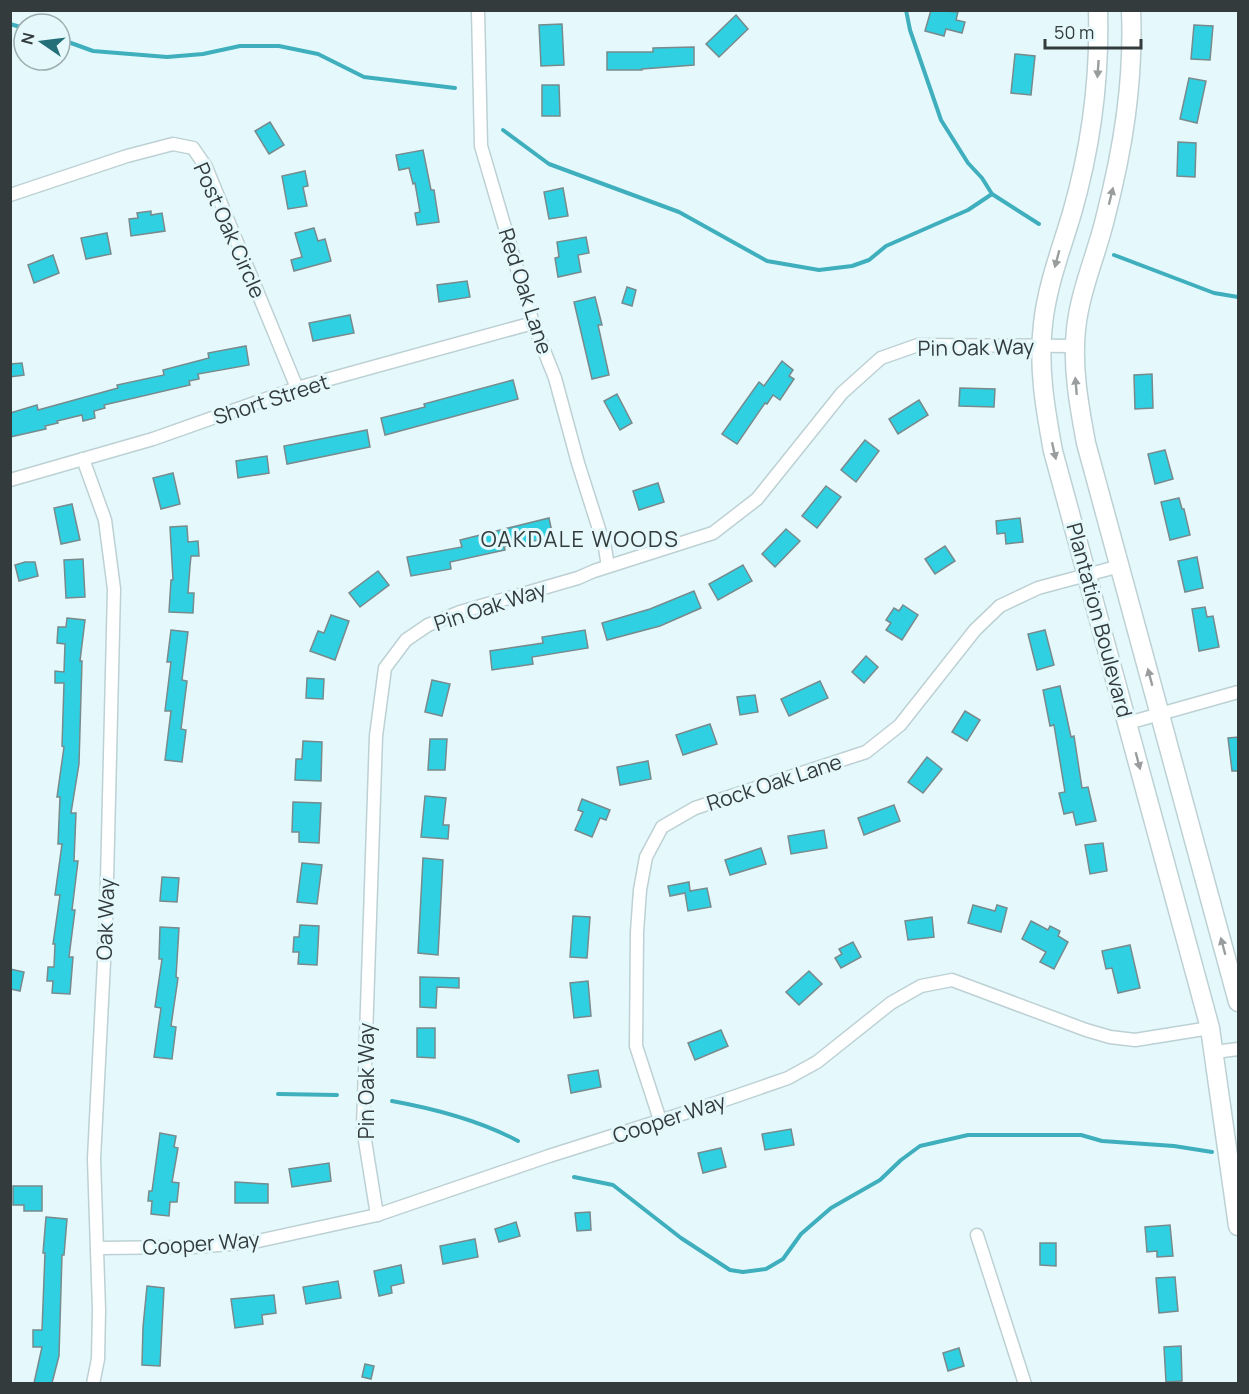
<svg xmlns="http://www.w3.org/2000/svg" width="1249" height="1394" font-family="Manrope,sans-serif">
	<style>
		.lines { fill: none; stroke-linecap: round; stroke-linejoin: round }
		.stream { stroke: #3fafbe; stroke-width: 4 }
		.building { fill: #30d0e3; stroke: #778a8c; stroke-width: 1.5 }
		.street-casing { stroke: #bdd1d4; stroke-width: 15 }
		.secondary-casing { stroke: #bdd1d4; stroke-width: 21 }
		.street { stroke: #fff; stroke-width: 12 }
		.secondary { stroke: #fff; stroke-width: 18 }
		.oneway { fill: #999d9e }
		.labels { text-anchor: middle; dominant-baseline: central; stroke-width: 6; stroke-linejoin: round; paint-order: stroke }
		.street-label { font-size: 21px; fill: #333b3d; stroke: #e5f9fc }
		.neighbourhood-label { font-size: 22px; letter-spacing: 1.5px; fill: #333b3d; stroke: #e5f9fc }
	</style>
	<rect width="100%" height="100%" fill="#e5f9fc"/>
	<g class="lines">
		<g class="stream">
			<path d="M906 10 910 30 941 120 968 163 982 178 992 194 1039 224"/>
			<path d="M10 24 24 28"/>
			<path d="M60 39 93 51 167 57 203 54 240 46H279L318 54 364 77 455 88"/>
			<path d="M503 130 549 164 679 212 767 261 819 270 852 266 869 260 886 246 968 210 992 194"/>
			<path d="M1114 255 1214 293 1238 297"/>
			<path d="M278 1094 337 1095"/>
			<path d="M392 1101C436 1109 479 1120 518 1141"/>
			<path d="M574 1177 613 1185 681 1238 730 1270 743 1272 766 1269 783 1259 801 1234 831 1208 880 1180 901 1160 920 1146 968 1135H1081L1102 1141 1174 1146 1212 1152"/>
		</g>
	</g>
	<g class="building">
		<path d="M931 10 958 12 956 20 965 22 962 33 946 29 944 36 925 31Z"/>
		<path d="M736 15 748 29 719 57 706 44Z"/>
		<path d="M562 24 564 65 541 66 539 25Z"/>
		<path d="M1194 25 1213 26 1210 60 1191 59Z"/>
		<path d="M694 47V65L642 69V70H607V52H653V48Z"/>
		<path d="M1015 54 1035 56 1031 95 1011 93Z"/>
		<path d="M1189 78 1206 81 1197 123 1180 119Z"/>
		<path d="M542 85H559L560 116H542Z"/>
		<path d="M270 122 284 145 269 154 255 131Z"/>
		<path d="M1178 142 1196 143 1195 177 1177 176Z"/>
		<path d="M423 150 431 190H434L439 222 417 225 415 213 420 212 415 183 413 184 409 168 399 170 396 155Z"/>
		<path d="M305 171 308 186 303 187 307 206 288 209 282 176Z"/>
		<path d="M563 188 568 216 549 219 544 192Z"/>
		<path d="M151 211V215L162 213 165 231 131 236 129 219 138 218 137 213Z"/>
		<path d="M314 228 318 241 325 239 331 261 294 271 291 260 302 257 295 233Z"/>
		<path d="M107 233 111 254 86 259 81 238Z"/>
		<path d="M586 237 589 253 578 255 581 272 558 277 555 258 559 257 557 242Z"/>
		<path d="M53 255 59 273 34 283 28 265Z"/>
		<path d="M467 281 470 297 439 302 437 285Z"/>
		<path d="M627 287 636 290 632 306 622 303Z"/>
		<path d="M595 297 602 325H598L609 375 592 379 574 302Z"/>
		<path d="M350 315 354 333 313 341 309 323Z"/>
		<path d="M246 346 249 365 198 374 199 379 189 381 190 385 104 405 105 408 94 411 95 418 83 421 82 415 57 421 58 423 45 426 46 429 10 437V413L37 405 38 410 118 388 117 385 164 375 163 370 209 358 208 353Z"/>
		<path d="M782 361 793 370 789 376 794 379 780 400 773 395 767 404 765 403 737 444 722 434 759 382 764 386Z"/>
		<path d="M22 363 24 375 10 377V364Z"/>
		<path d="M1152 374 1153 408 1135 409 1134 375Z"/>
		<path d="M513 380 518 399 385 435 381 418 425 407 424 404Z"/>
		<path d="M960 388 995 389 994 407 959 406Z"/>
		<path d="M617 394 632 423 620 430 604 401Z"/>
		<path d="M919 400 928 415 898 434 889 419Z"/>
		<path d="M367 430 370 447 287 464 284 446Z"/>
		<path d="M865 440 879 451 856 482 841 470Z"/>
		<path d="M1165 450 1173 479 1155 484 1148 454Z"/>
		<path d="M267 456 269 473 238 478 236 461Z"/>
		<path d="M173 473 180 504 161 509 153 478Z"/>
		<path d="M658 483 664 502 639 510 633 491Z"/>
		<path d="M826 486 841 497 817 528 802 516Z"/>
		<path d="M1179 498 1182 509H1184L1190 535 1170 540 1161 502Z"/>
		<path d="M72 504 80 540 61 544 54 508Z"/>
		<path d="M549 518 553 537 504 547 505 550 450 562 451 569 411 576 407 557 462 547 460 540Z"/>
		<path d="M1020 518 1023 542 1006 544 1005 533 997 534 996 521Z"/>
		<path d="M187 526 188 542 198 541 199 556H191L190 566 188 593H194L193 613 169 612 171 580H173L170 527Z"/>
		<path d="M786 529 800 541 775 567 762 554Z"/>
		<path d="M945 546 955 561 935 574 925 559Z"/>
		<path d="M1197 557 1203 588 1185 592 1178 561Z"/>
		<path d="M83 559 85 597 66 598 64 560Z"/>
		<path d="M25 562H35L38 576 19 581 15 565Z"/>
		<path d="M743 565 752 581 718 600 709 584Z"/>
		<path d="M378 571 389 585 360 607 349 593Z"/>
		<path d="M694 591 701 608 660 626 607 640 602 623 650 609Z"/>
		<path d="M903 605 918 615 902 640 886 630 891 623 886 620 894 608 899 611Z"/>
		<path d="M1205 607 1207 617 1213 616 1219 647 1199 651 1192 609Z"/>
		<path d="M331 615 349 621 335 660 310 651 318 631 324 633Z"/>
		<path d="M67 618 85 620 80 661H82L79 764 71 813H76L74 861H78L72 910H75L69 957H73L70 994 52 993 53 981H47L48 967H54L55 944H53L60 895H55L62 844H58L60 797H57L64 747 62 746 64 683H55V671L64 672 65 644 57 643 58 627H66Z"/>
		<path d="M171 630 188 632 182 680 187 681 181 729 186 730 182 762 165 760 171 711H165L171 662H167Z"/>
		<path d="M585 630 588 648 532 657 533 664 492 670 490 651 543 643 542 637Z"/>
		<path d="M1045 630 1054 665 1037 670 1028 634Z"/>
		<path d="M866 656 878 667 864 683 852 672Z"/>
		<path d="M307 678 324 679 323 699 306 698Z"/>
		<path d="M432 680 450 684 442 716 425 712Z"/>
		<path d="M820 681 828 698 789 716 781 699Z"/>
		<path d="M1060 686 1071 737 1074 736 1082 788 1088 787 1096 821 1076 825 1073 812 1064 814 1059 793 1065 792 1054 725 1050 726 1043 690Z"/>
		<path d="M755 695 758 712 740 715 737 697Z"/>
		<path d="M965 711 980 720 967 741 952 732Z"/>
		<path d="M710 724 717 744 683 755 676 735Z"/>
		<path d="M1239 737V771H1232L1228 738Z"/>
		<path d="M430 739H447L445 770H428Z"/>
		<path d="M303 741 322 742 321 781 295 780 296 759H302Z"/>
		<path d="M927 757 942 769 923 793 908 782Z"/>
		<path d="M648 761 651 779 620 785 617 767Z"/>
		<path d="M425 796 446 798 443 825H449L448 839 421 837Z"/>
		<path d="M582 799 610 810 606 820 600 818 592 837 575 830 583 812 578 810Z"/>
		<path d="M293 802 321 803 319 843 299 842V832H292Z"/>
		<path d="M894 805 900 821 864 835 858 818Z"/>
		<path d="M824 830 827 848 791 854 788 836Z"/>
		<path d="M1103 843 1107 871 1090 874 1085 845Z"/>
		<path d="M761 848 766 864 730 875 725 860Z"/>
		<path d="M423 858 443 860 438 955 418 953Z"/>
		<path d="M302 863 322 865 317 904 297 902Z"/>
		<path d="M162 877 179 878 177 902 160 901Z"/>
		<path d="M689 882 690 891 707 888 711 907 688 911 685 893 670 896 668 886Z"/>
		<path d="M973 905 995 911 997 905 1007 908 1001 932 968 923Z"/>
		<path d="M573 916 590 917 587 958 570 957Z"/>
		<path d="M932 917 934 937 908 940 905 921Z"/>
		<path d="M1031 921 1048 930 1050 926 1060 931 1058 936 1068 942 1054 969 1040 962 1046 952 1022 939Z"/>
		<path d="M300 925 319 926 317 965 298 964 299 952H293L294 937H299Z"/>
		<path d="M160 927 179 928 176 977 178 978 171 1026 176 1027 172 1059 154 1057 161 1008 155 1007 162 959H159Z"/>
		<path d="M853 942 861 957 841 968 835 958 842 954 839 949Z"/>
		<path d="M1130 945 1140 988 1118 993 1112 968 1106 969 1102 951Z"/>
		<path d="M10 969 24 972 20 991 10 989Z"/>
		<path d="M809 971 822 984 799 1005 786 992Z"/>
		<path d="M420 977 459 978V988L437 987 436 1008 420 1007Z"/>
		<path d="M588 981 591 1016 574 1018 570 983Z"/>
		<path d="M417 1028H435V1058L417 1057Z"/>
		<path d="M721 1030 728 1046 695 1060 688 1043Z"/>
		<path d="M598 1070 601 1087 571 1093 568 1075Z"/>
		<path d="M791 1129 794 1145 765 1150 762 1134Z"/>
		<path d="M160 1133 176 1136 174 1147 178 1148 172 1182 179 1183 177 1202H170L169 1216 151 1214 152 1201H148L149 1191H152Z"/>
		<path d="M721 1148 726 1167 703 1173 698 1153Z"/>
		<path d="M329 1163 331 1181 292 1187 289 1169Z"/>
		<path d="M235 1182 268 1184V1203H235Z"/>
		<path d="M13 1186H42V1211H24V1205H13Z"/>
		<path d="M590 1212 591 1230 577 1231 575 1213Z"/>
		<path d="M46 1217 67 1219 64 1255H62L59 1356 52 1383H34L42 1347H33V1330H42L45 1253H43Z"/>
		<path d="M516 1222 520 1236 499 1242 495 1229Z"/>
		<path d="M1170 1225 1173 1256 1157 1257V1251L1147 1252 1145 1227Z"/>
		<path d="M475 1239 478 1257 443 1264 440 1246Z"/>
		<path d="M1040 1243H1056V1266L1040 1265Z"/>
		<path d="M401 1265 404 1283 391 1286 392 1293 379 1296 374 1271Z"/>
		<path d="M1175 1277 1178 1311 1159 1313 1156 1278Z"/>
		<path d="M338 1281 341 1298 306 1304 303 1287Z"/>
		<path d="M147 1286 164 1288 160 1366 142 1365 143 1327Z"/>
		<path d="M274 1295 276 1313 262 1315 263 1324 235 1328 231 1299Z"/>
		<path d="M1181 1346 1182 1381 1166 1382 1164 1347Z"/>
		<path d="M959 1348 964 1366 948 1371 943 1353Z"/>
		<path d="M365 1364 374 1366 371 1379 362 1377Z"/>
	</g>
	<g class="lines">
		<defs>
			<g id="street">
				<path d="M478 10 481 146 533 323 555 378 578 463 605 548 608 566"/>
				<path d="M10 195 127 156 173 144 193 148 206 167 297 388"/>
				<path d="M83 459 105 520 114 589 106 922 94 1159 99 1310 98 1359 93 1384"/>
				<path d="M10 480 153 439 297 388 533 323"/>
				<path d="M1128 723 1238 692"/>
				<path d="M1215 1052 1238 1049"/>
				<path d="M660 1120 636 1046 637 932 640 890 646 857 662 827 695 808 866 752 900 725 975 630 1000 606 1038 588 1120 566"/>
				<path d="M377 1215 363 1128 376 736 385 668 406 640 428 625 460 612 578 578 594 571 713 533 757 499 842 393 881 358 918 345 1075 346"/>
				<path d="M977 1235 1025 1384"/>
				<path d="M98 1248 194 1247 254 1242 377 1215 549 1156 713 1104 788 1078 817 1062 891 1003 921 986 952 980 1086 1030 1110 1037 1135 1040 1210 1028"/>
			</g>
			<g id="secondary">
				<path d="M1098 10C1100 80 1091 147 1072 213 1061 250 1047 286 1043 324 1038 367 1045 408 1053 451L1210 1028 1238 1226"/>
				<path d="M1131 10C1134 82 1123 149 1105 219 1096 256 1080 291 1076 329 1072 368 1079 405 1086 443L1238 1002"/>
			</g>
		</defs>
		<use href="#street" class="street-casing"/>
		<use href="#secondary" class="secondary-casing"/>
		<use href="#street" class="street"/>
		<use href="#secondary" class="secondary"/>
	</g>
	<defs><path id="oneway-solid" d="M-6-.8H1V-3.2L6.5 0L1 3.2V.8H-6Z" transform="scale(1.5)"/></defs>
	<g class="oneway">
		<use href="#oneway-solid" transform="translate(1098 69) rotate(94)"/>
		<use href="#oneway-solid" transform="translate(1111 196) rotate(-76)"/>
		<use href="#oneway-solid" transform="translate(1057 259) rotate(105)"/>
		<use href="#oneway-solid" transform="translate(1076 386) rotate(-95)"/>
		<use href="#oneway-solid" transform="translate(1054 451) rotate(77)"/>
		<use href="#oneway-solid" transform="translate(1150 677) rotate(-105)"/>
		<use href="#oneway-solid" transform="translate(1138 761) rotate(75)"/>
		<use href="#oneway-solid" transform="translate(1223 946) rotate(-105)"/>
	</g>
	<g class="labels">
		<g class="street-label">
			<text transform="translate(230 230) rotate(66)">Post Oak Circle</text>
			<text transform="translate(526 291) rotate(72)">Red Oak Lane</text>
			<text transform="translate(976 347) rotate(-1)">Pin Oak Way</text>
			<text transform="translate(271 399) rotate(-18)">Short Street</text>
			<text transform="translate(490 606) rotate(-18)">Pin Oak Way</text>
			<text transform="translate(1100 620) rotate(75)">Plantation Boulevard</text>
			<text transform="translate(774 782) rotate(-18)">Rock Oak Lane</text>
			<text transform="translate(105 919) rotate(-88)">Oak Way</text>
			<text transform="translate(366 1081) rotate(-90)">Pin Oak Way</text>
			<text transform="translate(669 1118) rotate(-18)">Cooper Way</text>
			<text transform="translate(201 1243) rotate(-4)">Cooper Way</text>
		</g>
		<g class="neighbourhood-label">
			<text x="580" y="539">OAKDALE WOODS</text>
		</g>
	</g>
	<rect width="1249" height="1394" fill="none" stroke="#333b3d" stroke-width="24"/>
	<g transform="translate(42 42) rotate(284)"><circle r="28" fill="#e5f9fc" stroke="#9eadb0" stroke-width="1.5"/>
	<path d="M0-4.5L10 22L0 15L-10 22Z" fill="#256f78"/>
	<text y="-9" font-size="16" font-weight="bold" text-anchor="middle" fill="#333b3d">N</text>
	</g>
	<path d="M1045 39v9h96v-9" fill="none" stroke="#333b3d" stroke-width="3"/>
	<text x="1054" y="39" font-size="18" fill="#333b3d" stroke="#e5f9fc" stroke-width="4.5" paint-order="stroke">50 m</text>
</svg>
